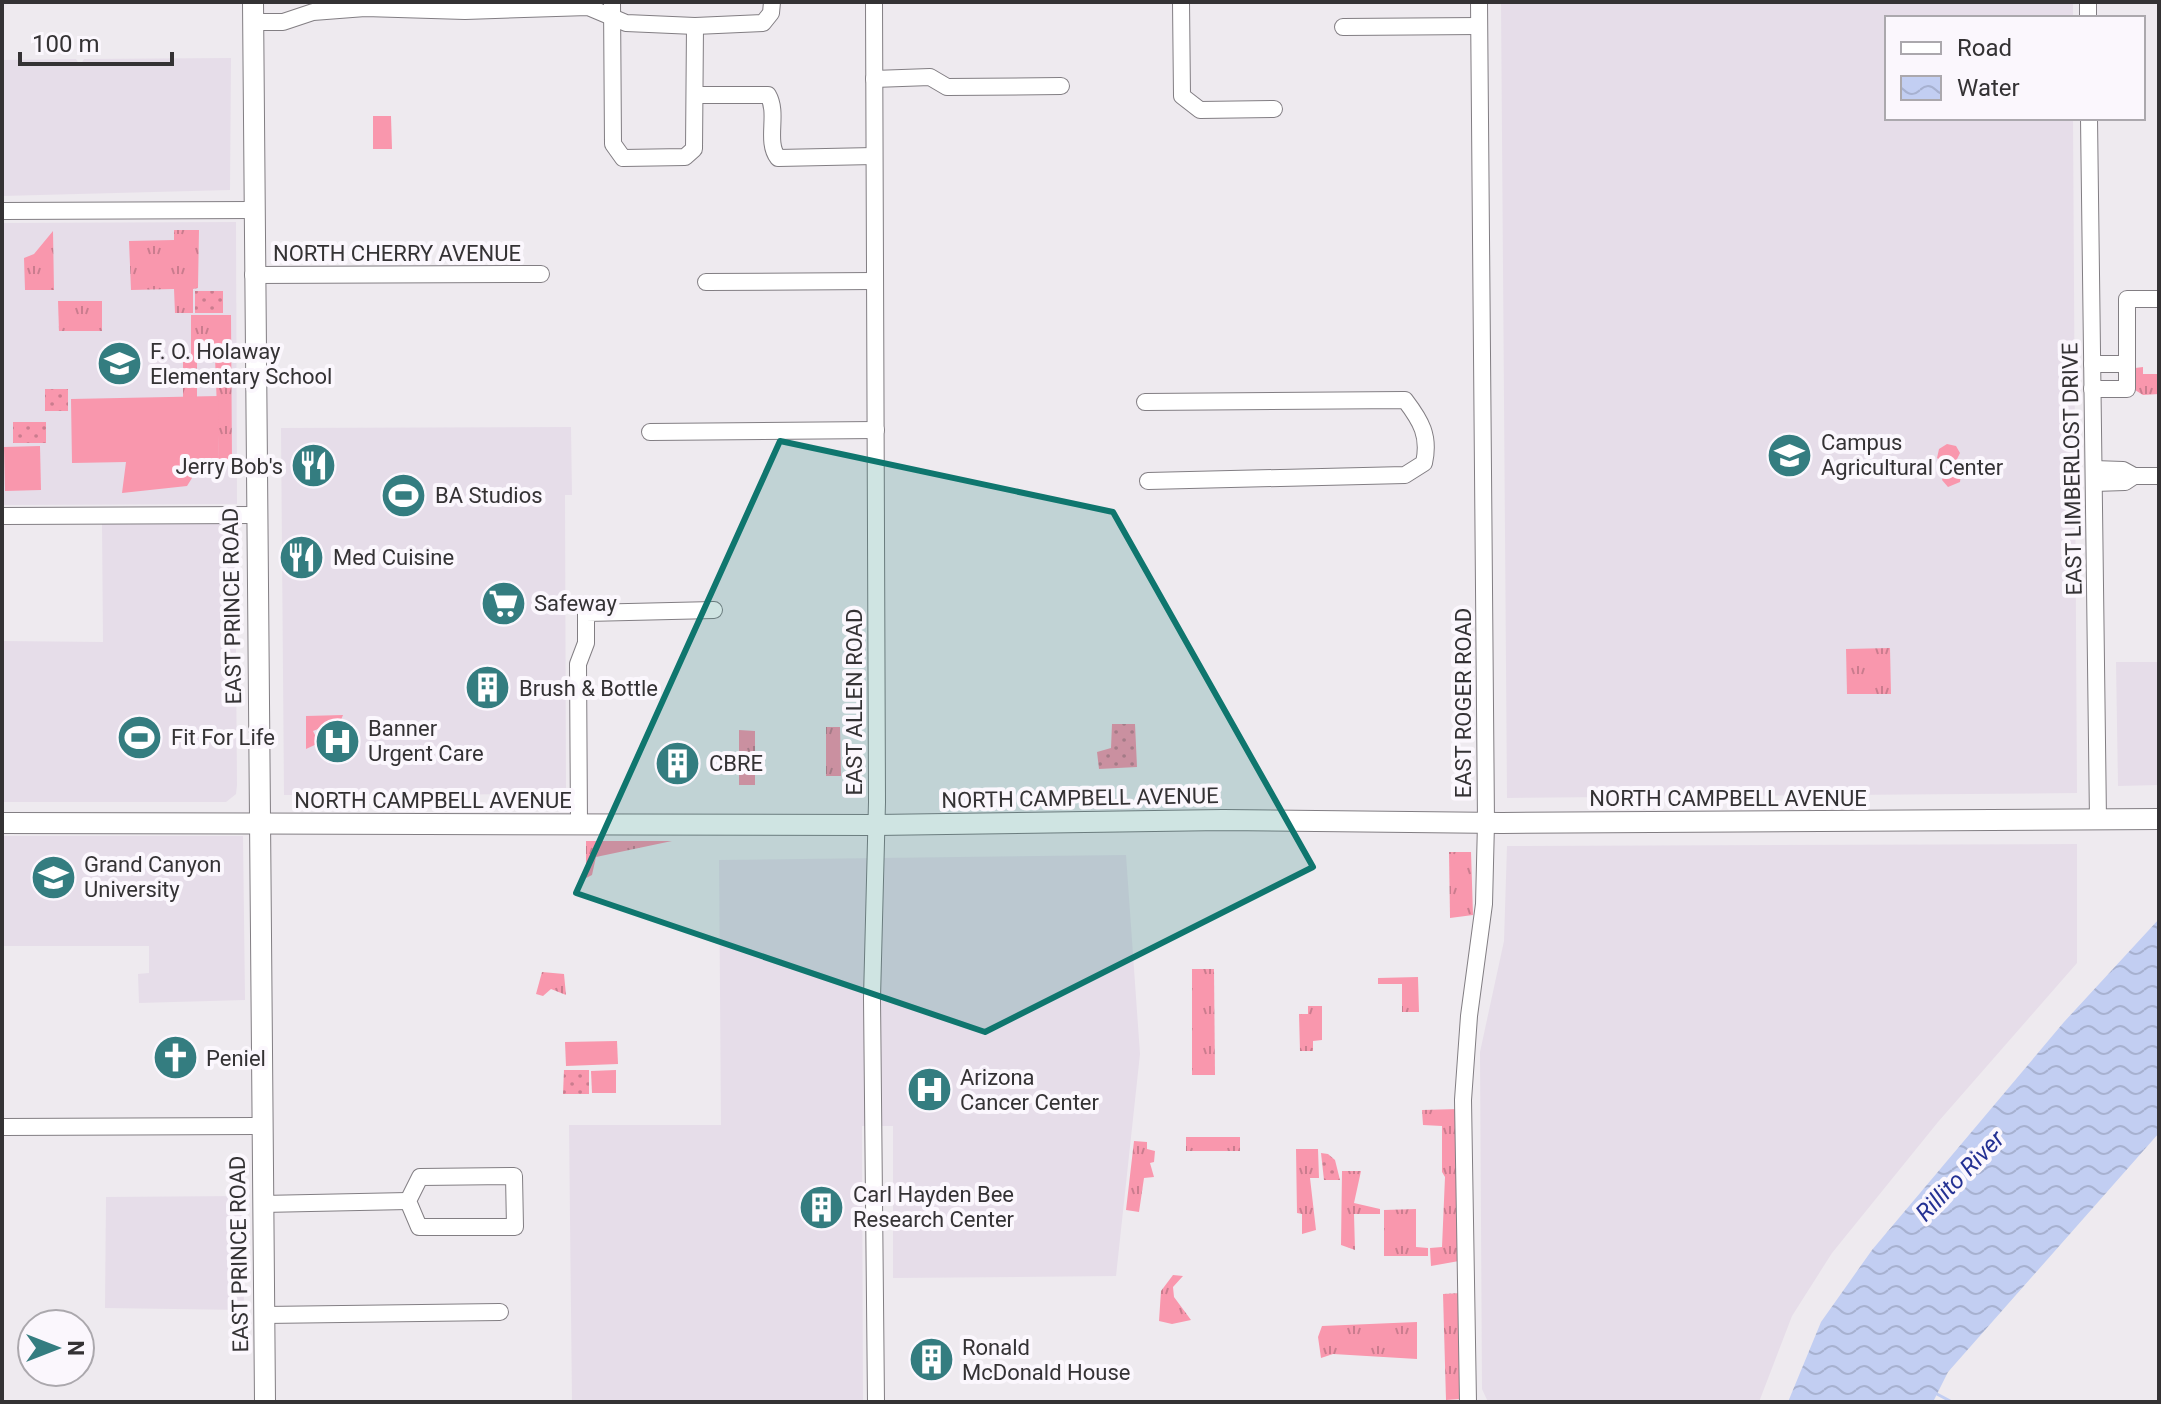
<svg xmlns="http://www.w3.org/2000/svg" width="2161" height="1404" font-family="Roboto,sans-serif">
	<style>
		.built { fill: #e6dde9 }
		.grass { fill: url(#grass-tufts) }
		.park { fill: url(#park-dots) }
		.pitch { fill: #f997ad }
		.water { fill: url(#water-waves) }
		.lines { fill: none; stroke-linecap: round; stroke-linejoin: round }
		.stream { stroke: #c2cef2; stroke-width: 3 }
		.minor-casing { stroke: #827e83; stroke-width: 18 }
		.major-casing { stroke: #827e83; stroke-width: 22 }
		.minor { stroke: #fff; stroke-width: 16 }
		.major { stroke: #fff; stroke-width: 20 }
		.marked { fill: #0f766e; fill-opacity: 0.2; stroke: #0f766e; stroke-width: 6; stroke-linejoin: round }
		.labels { text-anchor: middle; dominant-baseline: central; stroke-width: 8; stroke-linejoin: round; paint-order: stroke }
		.street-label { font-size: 22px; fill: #343234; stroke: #fbf7fd }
		.poi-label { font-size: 22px; fill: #343234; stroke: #fbf7fd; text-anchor: start }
		.water-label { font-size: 24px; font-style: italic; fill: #243193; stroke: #fbf7fd }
	</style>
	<defs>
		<pattern id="grass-tufts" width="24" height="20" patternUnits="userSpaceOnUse" patternTransform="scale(2)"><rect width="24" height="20" fill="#f997ad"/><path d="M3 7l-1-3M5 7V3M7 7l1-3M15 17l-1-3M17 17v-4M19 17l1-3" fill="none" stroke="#ca7c8e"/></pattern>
		<pattern id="park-dots" width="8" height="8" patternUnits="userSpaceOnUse" patternTransform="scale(2)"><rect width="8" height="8" fill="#f997ad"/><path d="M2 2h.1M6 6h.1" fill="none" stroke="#ca7c8e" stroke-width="1.8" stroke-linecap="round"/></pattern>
		<pattern id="water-waves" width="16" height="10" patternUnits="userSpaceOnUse" patternTransform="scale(2)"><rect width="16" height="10" fill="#c2cef2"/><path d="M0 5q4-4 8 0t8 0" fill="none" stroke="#a7b1d0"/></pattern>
	</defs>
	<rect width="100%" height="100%" fill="#eeeaef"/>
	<g class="built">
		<path d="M1501 2H2073V18H1887V118H2073L2077 793 1507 798Z"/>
		<path d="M231 58 230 190 2 196V60L76 59 80 66 84 59Z"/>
		<path d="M236 222 237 504 2 505V223Z"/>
		<path d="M571 427 572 495H565L566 794 284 795 281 428Z"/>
		<path d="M102 524H235L237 785 236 794 226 802H2V641L103 642Z"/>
		<path d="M2116 662H2159V785L2118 786Z"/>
		<path d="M2 836H243L245 1000 139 1003 138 974 149 973V946H2Z"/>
		<path d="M2077 844V963L1938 1122 1832 1253 1792 1316 1759 1402H1488L1482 1389 1480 1052 1504 941 1507 846Z"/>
		<path d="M1126 855 1140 1054 1116 1276 893 1278V1126H862L863 1402H572L569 1125H721L719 860Z"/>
		<path d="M242 1196 244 1310 105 1308 106 1197Z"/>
	</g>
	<g class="grass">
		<path d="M174 230H199L198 288 193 289V313H175L174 289 131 290 129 241 174 240Z"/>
		<path d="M53 231 54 290H25L24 258 34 254Z"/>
		<path d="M58 301H102V331H59Z"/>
		<path d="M191 315H231L232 461H219L215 357H197V397H183V362H191Z"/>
		<path d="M2143 367V374H2159V394L2143 395 2135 390V368Z"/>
		<path d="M1890 648 1891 694H1847L1846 649Z"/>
		<path d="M343 715 341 720 313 731 319 743 306 749V716Z"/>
		<path d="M826 727H840L841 776H826Z"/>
		<path d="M739 730 755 731V785H739Z"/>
		<path d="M586 841H672L596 857 592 875 586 878Z"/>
		<path d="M1449 852H1471L1473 915 1450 918Z"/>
		<path d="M1192 969H1214L1215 1075H1192Z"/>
		<path d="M542 972 564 974 566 995 551 989 543 996 536 994Z"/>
		<path d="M1418 977 1419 1012H1402V984H1378V978Z"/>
		<path d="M1308 1006H1322V1040L1313 1041V1051H1300L1299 1014H1308Z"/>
		<path d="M1459 1109V1261L1431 1266 1430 1248 1442 1247 1445 1177 1442 1172V1126L1423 1125 1422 1110Z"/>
		<rect x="1186" y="1137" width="54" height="14"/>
		<path d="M1134 1141 1147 1142V1149L1155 1151 1154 1162 1150 1163 1154 1177 1144 1178 1139 1212 1126 1210Z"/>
		<path d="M1296 1149H1318L1319 1178H1310L1316 1230 1302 1234V1214L1297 1213Z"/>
		<path d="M1342 1171H1361L1354 1203 1380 1209V1214H1354L1355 1250 1341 1245Z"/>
		<path d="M1416 1209V1247L1428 1248V1256H1384V1210Z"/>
		<path d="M1173 1275 1183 1276 1173 1287 1174 1297 1191 1320 1172 1324 1159 1321 1161 1291Z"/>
		<path d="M1461 1293 1460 1399 1446 1400 1443 1294Z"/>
		<path d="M1417 1322V1359L1333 1354 1321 1358 1318 1337 1322 1326Z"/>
	</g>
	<g class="park">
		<rect x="195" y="291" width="28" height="22"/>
		<rect x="45" y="389" width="23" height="22"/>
		<rect x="13" y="422" width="33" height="21"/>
		<path d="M1112 724H1135L1137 767 1099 769 1097 752 1111 748Z"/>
		<path d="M564 1070H589V1094H563Z"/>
		<path d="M1321 1153 1328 1154 1335 1160 1340 1180H1324Z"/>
	</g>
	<g class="pitch">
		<path d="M373 116H391L392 149H373Z"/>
		<path d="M218 396 219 461H192V478L187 486 122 493 126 462 72 463 71 399Z"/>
		<path d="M1947 444 1956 446 1960 453 1954 465 1961 474 1960 482 1948 487 1942 480 1947 466 1937 458 1939 449Z"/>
		<path d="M40 446 41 490 5 491 4 447Z"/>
		<path d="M617 1041 618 1064 566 1066 565 1042Z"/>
		<path d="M616 1070V1093H592L591 1071Z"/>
	</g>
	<path class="water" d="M2159 919V1133L1948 1372 1933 1402H1788L1821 1322 1872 1250 2064 1022Z"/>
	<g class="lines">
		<path class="stream" d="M1935 1393 1952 1402"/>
		<defs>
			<g id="minor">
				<path d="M612 2 613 144 623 158 685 157 694 149 695 26"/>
				<path d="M874 2 877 802 872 998 876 1402"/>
				<path d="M1181 2 1182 96 1200 110 1274 109"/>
				<path d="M2088 2V18"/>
				<path d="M253 22H283L313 12 365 8 465 11 588 7 626 23 695 26 763 23 771 13 772 2"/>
				<path d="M1343 27 1479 26"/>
				<path d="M874 79 930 77 947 87 1061 86"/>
				<path d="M696 95H768C779 114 765 141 778 158L874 156"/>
				<path d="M2089 118 2098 820"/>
				<path d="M2 211 253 210"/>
				<path d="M253 275 541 274"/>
				<path d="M706 282 874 281"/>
				<path d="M2092 364H2127"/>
				<path d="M2092 389H2127V299H2159"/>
				<path d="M1145 402 1405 400C1421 421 1430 436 1424 463L1405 475 1148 481"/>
				<path d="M650 432 876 430"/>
				<path d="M2094 469 2123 470 2134 476 2125 482 2094 483"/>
				<path d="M2134 476H2159"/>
				<path d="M2 516 255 515"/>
				<path d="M579 824 578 664 586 643V613L714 610"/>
				<path d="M2 1127 260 1126"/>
				<path d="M514 1176 515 1227H419L408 1201 420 1177Z"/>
				<path d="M262 1204 408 1201"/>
				<path d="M264 1315 500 1312"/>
				<path d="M1468 1402 1463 1100 1469 1016 1484 904 1486 823 1479 2"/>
			</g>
			<g id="major">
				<path d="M253 2 265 1402"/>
				<path d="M2 823 876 825 1223 820 1502 823 2159 819"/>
			</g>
		</defs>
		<use href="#minor" class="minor-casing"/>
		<use href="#major" class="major-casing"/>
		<use href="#minor" class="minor"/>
		<use href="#major" class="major"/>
	</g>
	<path class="marked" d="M780 441 1113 512 1313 867 985 1032 576 893Z"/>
	<defs>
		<symbol id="school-disc" viewBox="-11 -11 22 22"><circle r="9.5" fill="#347d80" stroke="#fbf7fd"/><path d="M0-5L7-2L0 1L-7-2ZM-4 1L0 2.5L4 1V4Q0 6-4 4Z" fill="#fff"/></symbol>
		<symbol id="university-disc" viewBox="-11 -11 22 22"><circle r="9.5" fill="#347d80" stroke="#fbf7fd"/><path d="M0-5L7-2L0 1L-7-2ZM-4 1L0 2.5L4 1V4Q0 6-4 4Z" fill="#fff"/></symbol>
		<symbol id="restaurant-disc" viewBox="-11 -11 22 22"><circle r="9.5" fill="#347d80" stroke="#fbf7fd"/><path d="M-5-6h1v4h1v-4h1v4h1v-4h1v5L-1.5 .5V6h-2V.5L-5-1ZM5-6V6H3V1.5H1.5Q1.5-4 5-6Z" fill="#fff"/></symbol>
		<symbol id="stadium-disc" viewBox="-11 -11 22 22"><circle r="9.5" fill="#347d80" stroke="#fbf7fd"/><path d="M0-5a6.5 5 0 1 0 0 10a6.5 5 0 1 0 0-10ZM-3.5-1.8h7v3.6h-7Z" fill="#fff"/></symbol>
		<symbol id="supermarket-disc" viewBox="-11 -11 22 22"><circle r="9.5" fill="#347d80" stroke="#fbf7fd"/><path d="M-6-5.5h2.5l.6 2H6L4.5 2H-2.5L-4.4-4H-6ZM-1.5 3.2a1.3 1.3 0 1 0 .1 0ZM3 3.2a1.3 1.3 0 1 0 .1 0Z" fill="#fff"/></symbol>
		<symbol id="building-disc" viewBox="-11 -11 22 22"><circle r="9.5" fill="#347d80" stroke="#fbf7fd"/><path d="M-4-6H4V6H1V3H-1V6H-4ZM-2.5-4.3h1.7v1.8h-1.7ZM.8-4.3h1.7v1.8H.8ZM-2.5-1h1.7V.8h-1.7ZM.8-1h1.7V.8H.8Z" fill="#fff"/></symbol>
		<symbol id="hospital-disc" viewBox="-11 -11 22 22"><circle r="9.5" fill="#347d80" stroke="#fbf7fd"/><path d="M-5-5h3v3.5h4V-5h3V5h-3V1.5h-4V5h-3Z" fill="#fff"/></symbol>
		<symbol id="church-disc" viewBox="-11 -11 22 22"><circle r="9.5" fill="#347d80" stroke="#fbf7fd"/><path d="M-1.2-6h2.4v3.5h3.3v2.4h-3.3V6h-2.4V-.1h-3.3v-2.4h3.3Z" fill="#fff"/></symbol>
	</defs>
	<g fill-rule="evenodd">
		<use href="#school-disc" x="94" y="338" width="51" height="51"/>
		<use href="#university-disc" x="1764" y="430" width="51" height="51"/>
		<use href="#restaurant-disc" x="288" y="440" width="51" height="51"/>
		<use href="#stadium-disc" x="378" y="470" width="51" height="51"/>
		<use href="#restaurant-disc" x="276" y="532" width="51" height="51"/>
		<use href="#supermarket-disc" x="478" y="578" width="51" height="51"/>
		<use href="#building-disc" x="462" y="662" width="51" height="51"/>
		<use href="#stadium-disc" x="114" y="712" width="51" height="51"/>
		<use href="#hospital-disc" x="312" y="716" width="51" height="51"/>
		<use href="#building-disc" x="652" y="738" width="51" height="51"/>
		<use href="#university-disc" x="28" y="852" width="51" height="51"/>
		<use href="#church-disc" x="150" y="1032" width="51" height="51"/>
		<use href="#hospital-disc" x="904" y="1064" width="51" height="51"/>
		<use href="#building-disc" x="796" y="1182" width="51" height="51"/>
		<use href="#building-disc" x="906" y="1334" width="51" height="51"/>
	</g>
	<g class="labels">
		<g class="street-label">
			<text x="397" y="253">NORTH CHERRY AVENUE</text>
			<text transform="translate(2072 469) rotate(-91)">EAST LIMBERLOST DRIVE</text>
			<text transform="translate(232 606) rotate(-91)">EAST PRINCE ROAD</text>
			<text transform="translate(854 702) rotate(-90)">EAST ALLEN ROAD</text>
			<text transform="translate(1463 703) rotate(-90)">EAST ROGER ROAD</text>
			<text transform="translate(1080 798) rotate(-1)">NORTH CAMPBELL AVENUE</text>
			<text x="1728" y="798">NORTH CAMPBELL AVENUE</text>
			<text x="433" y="800">NORTH CAMPBELL AVENUE</text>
			<text transform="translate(239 1254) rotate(-91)">EAST PRINCE ROAD</text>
		</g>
		<g class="poi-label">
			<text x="150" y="351">F. O. Holaway<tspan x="150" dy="25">Elementary School</tspan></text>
			<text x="1821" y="442">Campus<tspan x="1821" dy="25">Agricultural Center</tspan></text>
			<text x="283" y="466" text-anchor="end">Jerry Bob's</text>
			<text x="435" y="495">BA Studios</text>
			<text x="333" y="557">Med Cuisine</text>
			<text x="534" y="603">Safeway</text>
			<text x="519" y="688">Brush &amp; Bottle</text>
			<text x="368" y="728">Banner<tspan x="368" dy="25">Urgent Care</tspan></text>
			<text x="171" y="737">Fit For Life</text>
			<text x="709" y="763">CBRE</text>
			<text x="84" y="864">Grand Canyon<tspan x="84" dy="25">University</tspan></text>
			<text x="206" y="1058">Peniel</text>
			<text x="960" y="1077">Arizona<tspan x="960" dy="25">Cancer Center</tspan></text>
			<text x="853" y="1194">Carl Hayden Bee<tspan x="853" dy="25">Research Center</tspan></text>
			<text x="962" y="1347">Ronald<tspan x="962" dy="25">McDonald House</tspan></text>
		</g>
		<g class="water-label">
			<text transform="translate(1960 1176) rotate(-46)">Rillito River</text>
		</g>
	</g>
	<rect width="2161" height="1404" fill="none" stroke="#343234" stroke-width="8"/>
	<rect x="1885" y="16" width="260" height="104" fill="#fbf7fd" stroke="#aba8ad" stroke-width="2"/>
	<rect x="1901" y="42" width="40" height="12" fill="#ffffff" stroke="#aba8ad" stroke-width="2"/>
	<text x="1957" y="56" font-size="24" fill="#343234">Road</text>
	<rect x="1901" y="76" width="40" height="24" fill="url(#water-waves)" stroke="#aba8ad" stroke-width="2"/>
	<text x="1957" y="96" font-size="24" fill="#343234">Water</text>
	<g transform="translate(56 1348) rotate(90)"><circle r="38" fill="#fbf7fd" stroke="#aba8ad" stroke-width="2"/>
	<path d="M0-6L14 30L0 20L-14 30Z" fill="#347d80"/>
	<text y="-12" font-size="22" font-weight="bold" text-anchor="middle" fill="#343234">N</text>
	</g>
	<path d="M20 52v12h152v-12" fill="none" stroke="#343234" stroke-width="4"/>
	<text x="32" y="52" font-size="24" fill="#343234" stroke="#fbf7fd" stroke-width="6" paint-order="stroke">100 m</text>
</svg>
